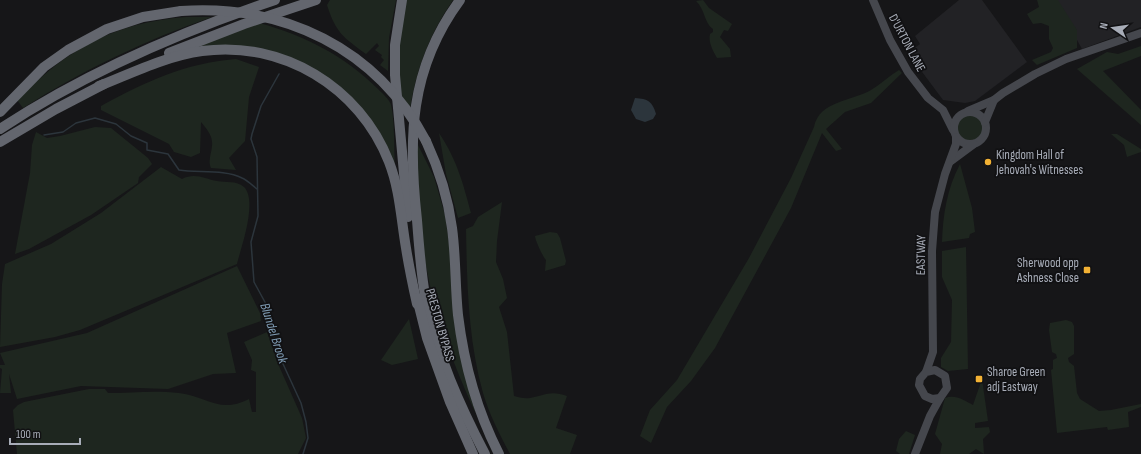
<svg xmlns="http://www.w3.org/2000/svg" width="1141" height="454" font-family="'Sofia Sans Condensed',sans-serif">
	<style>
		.built { fill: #222225 }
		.green { fill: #1e261f }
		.water { fill: #2c353c }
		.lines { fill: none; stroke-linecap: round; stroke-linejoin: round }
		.stream { stroke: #2c353c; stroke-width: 1.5 }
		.secondary { stroke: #45474d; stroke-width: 8 }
		.highway { stroke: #63666e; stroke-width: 10 }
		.highway-bridge { stroke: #63666e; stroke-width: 10 }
		.poi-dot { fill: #f2b134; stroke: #111113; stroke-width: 1.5 }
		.labels { text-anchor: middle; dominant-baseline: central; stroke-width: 3.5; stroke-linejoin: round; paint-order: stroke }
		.street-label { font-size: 13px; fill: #a8adb8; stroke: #111113 }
		.poi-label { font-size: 13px; fill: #a8adb8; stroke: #111113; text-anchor: start }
		.water-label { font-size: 14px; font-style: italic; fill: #7f9bb3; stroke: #111113 }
	</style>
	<rect width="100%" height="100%" fill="#161618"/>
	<g class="built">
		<path d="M959 0H982L1027 62 975 101 965 103 943 100 908 53 920 44 915 36Z"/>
		<path d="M1055 0H1141V27L1082 49Z"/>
	</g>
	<g class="green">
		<path d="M330 0H396L389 38 388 71 380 65 384 60 381 57 382 55 375 50 379 46 377 43 366 54C343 37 336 33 327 5Z"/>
		<path d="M405 0H453C430 33 416 69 410 109L400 96 399 33Z"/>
		<path d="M703 0 709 8 732 24 728 31 724 30 720 37 730 49 731 57 717 58C713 51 708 42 710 34L713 32V29C704 23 705 9 696 1Z"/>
		<path d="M1037 0H1058L1077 30V48L1037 65 1032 60 1051 52 1053 48 1049 39V26L1041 23 1033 24 1027 14 1039 7Z"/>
		<path d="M186 17H212C145 40 83 70 23 108L17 100C68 49 112 23 186 17Z"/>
		<path d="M259 23C304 35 345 56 378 89 382 93 390 100 391 105 395 121 394 152 395 169L382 139 302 63 193 48Z"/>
		<path d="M1141 46V56L1103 71 1141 110V125L1077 69 1107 52 1118 54Z"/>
		<path d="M236 59 259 67 249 97 245 141 229 158 236 170 211 168C207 159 213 152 212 142 212 135 206 128 201 122L200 153 191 157 174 152 169 144 101 110V106C145 82 185 63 236 59Z"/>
		<path d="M899 70 902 73 871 103 845 112 826 129 842 149 836 151 822 133 791 208 715 348 691 381 667 407 651 443 640 436 650 410 677 380 749 258 791 178 814 127C819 101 852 101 871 90 881 84 889 76 899 70Z"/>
		<circle cx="970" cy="128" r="13"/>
		<path d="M95 127 111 128 148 158 152 164 139 177 138 183 91 215 29 249 15 254 30 173 32 145 36 132 47 138 60 136Z"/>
		<path d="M439 133C457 160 463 183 471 213L458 218 446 174Z"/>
		<path d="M1111 134H1117L1141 149V152L1127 157 1124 145Z"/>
		<path d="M416 141 434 177 445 215 472 402 478 418C449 357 426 291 420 223 418 196 418 168 416 141Z"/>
		<path d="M960 164 972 208 975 232 970 234 969 238 942 242C943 214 947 189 960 164Z"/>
		<path d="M161 167 182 179C195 172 205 179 217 181 226 183 236 180 244 187 258 201 241 247 237 264L80 330 55 337 0 347 2 284 5 264 51 244 101 213Z"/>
		<path d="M502 202 497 241 496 262 503 279 507 298 499 307 507 332 514 396C518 397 525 399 530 398 545 395 551 390 567 396L556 428 577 435 570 454H510C500 435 489 414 483 393 468 339 467 284 466 229L473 226 478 217Z"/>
		<path d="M550 232 557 233 560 238 566 261 565 265 545 271 546 260C543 257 535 240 535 236Z"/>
		<path d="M966 247 968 369 948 371 941 367V358L951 342 952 300 942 277V251Z"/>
		<path d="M237 266 260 313 261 321 227 333 236 373 213 374 168 389 81 386 17 399 9 374 11 393H0L2 369 0 368V361V365H5L0 353 87 333Z"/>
		<path d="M409 319 418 359 392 365 381 360Z"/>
		<path d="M1066 320 1072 322 1074 326V354L1068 358 1069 362 1074 366 1077 393 1080 399 1099 411 1111 410 1141 404V407L1128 412 1129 427 1108 430 1107 427 1057 433 1051 370 1053 369V360L1057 358 1056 354 1052 352 1049 330 1050 323Z"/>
		<path d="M267 332 279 366 302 418 306 438 298 454H17L13 410 18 405 24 402 89 389H105L108 393C131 393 155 390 179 393 208 397 220 414 249 399L252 412H256V372L251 370 252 360 244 342Z"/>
		<path d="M982 379 988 421 975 423V428L989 427 990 432 983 439 984 454 976 449 969 454H940L942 444 935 434 945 398C955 394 964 400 973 405Z"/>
		<path d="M906 431 915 435 909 454H900L896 451 899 439Z"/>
	</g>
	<path class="water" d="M635 98C648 99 652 101 656 114L653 119 645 122 636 119 631 110Z"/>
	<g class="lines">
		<g class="stream">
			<path d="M279 74 261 106 252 134 251 139 257 157 258 216 251 242 254 282 266 304 278 353 301 403 306 422 308 438 303 454"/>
			<path d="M44 135 63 132 76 123 95 118 116 124 131 136 147 143V150L168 154 179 170C198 173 225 169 242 178 247 180 252 185 257 189"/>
		</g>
		<g class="secondary">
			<path d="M873 0 890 40 908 72 928 98 943 110 953 130"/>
			<path d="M968 111 994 100"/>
			<circle cx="970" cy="128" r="16"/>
			<path d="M985 122 994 100 1003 93 1035 74 1066 59 1141 33"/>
			<path d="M951 161 974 144"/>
			<path d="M926 372 935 370 945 376 947 388 940 398 932 399 925 396 919 385 920 379 926 372 933 352 932 251 935 212 945 174 956 144V137"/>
			<path d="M915 454 930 416 940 398"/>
		</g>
		<g class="highway">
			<path d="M402 0 395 45V75L408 217"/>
			<path d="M460 0C409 69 408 139 417 220 419 247 421 275 426 301 437 355 460 406 485 454"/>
			<path d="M169 53 244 24 316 0"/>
			<path d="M99 86C132 73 166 56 202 51 282 40 360 87 389 162 400 190 401 219 406 248 409 267 413 286 417 304"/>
			<path d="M0 112 44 67 68 50 107 29 143 17 181 11"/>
			<path d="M0 129C85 73 180 32 275 0"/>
			<path d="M426 141C439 169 448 197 452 228 456 257 455 286 458 315 464 364 477 411 499 454"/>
			<path d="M0 142 56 109 104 84"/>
			<path d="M417 298 427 338 450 402 473 454"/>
		</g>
		<path class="highway-bridge" d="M181 11C284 4 376 48 426 141"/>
	</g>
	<g class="poi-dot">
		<circle cx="988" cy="162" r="4"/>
		<rect x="1083" y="266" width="8" height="8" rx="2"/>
		<rect x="975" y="375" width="8" height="8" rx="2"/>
	</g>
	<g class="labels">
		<g class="street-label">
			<text transform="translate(907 43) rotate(62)">D'URTON LANE</text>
			<text transform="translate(921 255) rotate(-89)">EASTWAY</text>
			<text transform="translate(440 325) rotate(74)">PRESTON BYPASS</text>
		</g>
		<g class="poi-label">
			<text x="996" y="155">Kingdom Hall of<tspan x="996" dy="15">Jehovah's Witnesses</tspan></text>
			<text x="1079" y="263" text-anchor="end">Sherwood opp<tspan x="1079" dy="15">Ashness Close</tspan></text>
			<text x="987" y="372">Sharoe Green<tspan x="987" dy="15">adj Eastway</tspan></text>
		</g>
		<g class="water-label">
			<text transform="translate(274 333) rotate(72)">Blundel Brook</text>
		</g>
	</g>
	<g transform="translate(1113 28) rotate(283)" stroke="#111113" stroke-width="3" paint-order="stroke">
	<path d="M0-3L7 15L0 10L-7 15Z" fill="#a8adb8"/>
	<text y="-6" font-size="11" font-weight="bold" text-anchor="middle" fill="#a8adb8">N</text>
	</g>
	<path d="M10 438v6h70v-6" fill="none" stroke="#a8adb8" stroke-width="2"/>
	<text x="16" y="438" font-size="12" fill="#a8adb8" stroke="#111113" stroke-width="3" paint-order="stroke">100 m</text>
</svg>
